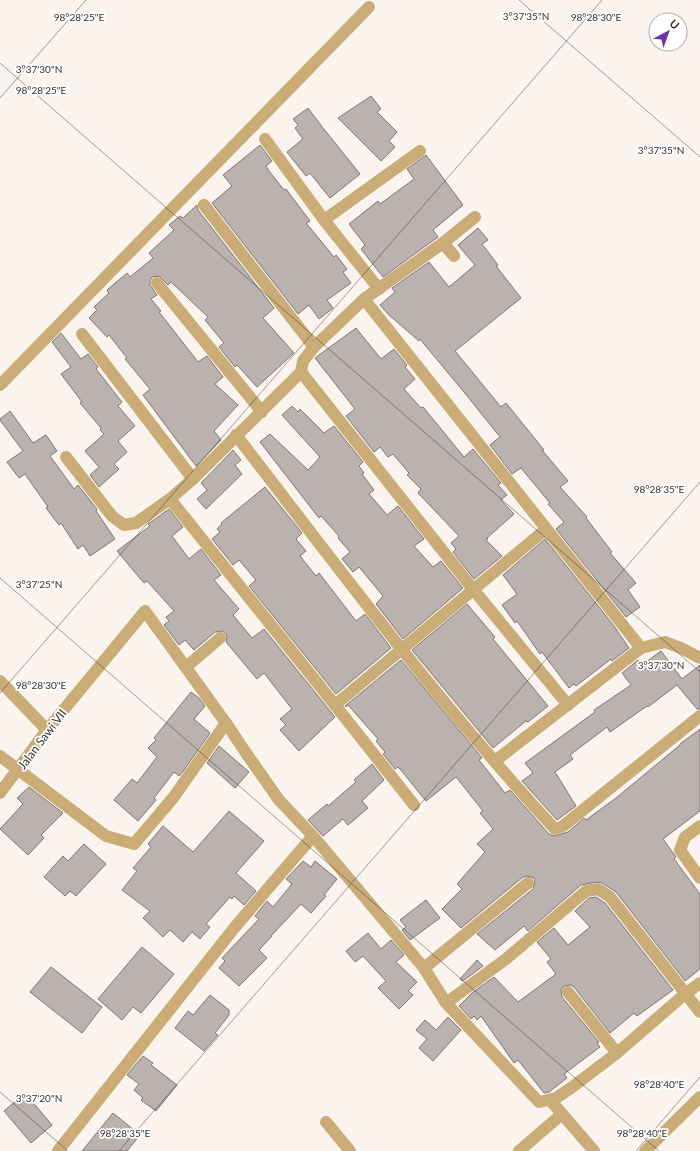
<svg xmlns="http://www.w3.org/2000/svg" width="700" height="1151" font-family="Lato,sans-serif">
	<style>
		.building { fill: #bbb2b0; stroke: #807775 }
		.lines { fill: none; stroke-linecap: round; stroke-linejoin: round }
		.minor { stroke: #caac77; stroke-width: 12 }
		.ticks { fill: none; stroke: #312e2c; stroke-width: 1; stroke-opacity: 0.45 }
		.labels { text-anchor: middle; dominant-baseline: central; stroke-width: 3.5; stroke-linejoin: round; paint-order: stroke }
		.street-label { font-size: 12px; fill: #312e2c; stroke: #fff }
		.ticks-label { font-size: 10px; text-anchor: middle; fill: #312e2c; stroke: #fff; stroke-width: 3.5; stroke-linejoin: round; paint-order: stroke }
	</style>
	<rect width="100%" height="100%" fill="#fbf3ee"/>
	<g class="building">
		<path d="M371 96 381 109 377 112 397 132 389 141 395 147 381 161 338 118Z"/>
		<path d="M308 108 323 128 360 174 330 198 310 173 306 176 287 152 303 139 295 128 298 125 293 119Z"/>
		<path d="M260 145 272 161 266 166 269 171 284 190 286 189 310 221 306 223 334 257 336 255 347 269 343 272 351 283 327 300 333 308 319 319 309 305 298 314 212 203 232 186 223 175Z"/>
		<path d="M426 155 463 205 433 230 438 237 383 277 361 249 365 245 349 224 378 201 380 204 414 179 407 169Z"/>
		<path d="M197 205 198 210 274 308 263 318 294 353 257 387 237 365 235 367 219 347 224 343 205 320 208 317 171 282 168 285 159 276 152 277 150 281V285L157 295 151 299 161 311 159 312 198 362 207 356 223 377 215 384 238 405 214 431 221 440 196 466 143 395 150 389 125 359 127 358 109 335 107 337 89 318 97 310 94 307 109 293 107 290 127 273 130 277 153 258 149 253 174 230 169 225 180 216 183 218Z"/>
		<path d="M478 228 488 240 482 244 498 265 496 266 521 298 455 351 501 407 506 403 544 450H542L568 481 560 487 587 517 586 518 612 552 610 553 636 583 628 590 640 607 626 617 556 529 564 522 548 504 550 503 521 468 512 474 490 445 500 437 468 397 420 339 419 341 389 315 380 305 395 292 392 288 429 262 449 287 475 265 458 245Z"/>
		<path d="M356 328 381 359 394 349 407 365 405 367 415 379 404 389 421 408 423 407 464 457 473 449 501 483 498 485 507 495 501 500 514 514 487 538 488 539 486 540 502 556 474 579 453 552 456 549 451 543 459 536 418 493 421 489 407 475 409 473 393 454 388 457 380 447 374 452 346 416 355 409 315 358Z"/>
		<path d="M61 333 81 359 88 354 98 367 96 369 122 402 118 406 135 426 118 441 127 452 114 464 119 469 99 487 90 475 99 467 85 451 104 434 100 430 101 428 80 403 82 402 61 374 71 367 52 342Z"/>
		<path d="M292 406 298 412 300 409 324 433 334 426 363 462 359 466 364 473 362 474 374 490 369 494 387 515 398 506 424 539 414 546 433 567 441 561 463 588 403 639 376 604 383 596 359 567 353 572 342 559 350 552 338 538 339 536 321 516 319 518 260 442 270 434 308 470 320 457 282 415Z"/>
		<path d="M10 411 33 443 46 435 57 451 50 456 74 489 78 485 97 509 96 511 115 539 90 556 83 545 78 549 61 523 59 525 46 508 48 507 25 474 19 478 7 462 23 451 0 420V419Z"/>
		<path d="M233 450 241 460 235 465 242 474 206 509 197 499 207 490 201 483Z"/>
		<path d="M265 487 302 533 296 539 306 551 300 556 316 576 319 573 356 621 365 614 391 648 336 694 249 586 256 580 239 560 233 565 212 539 220 532 217 529 222 524 221 523Z"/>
		<path d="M169 509 183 527 172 536 189 559 201 549 221 575 214 580 239 609 233 615 252 638 264 629 335 717 299 751 280 730 286 725 280 719 292 709 264 673 257 679 226 642 227 636 225 633 222 631 215 632 194 650 185 640 179 645 164 625 169 621 166 617 174 611 147 581 144 583 117 551 150 526 148 524Z"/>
		<path d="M545 539 614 626 629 648 612 661 611 659 576 686 574 684 569 688 542 652 540 654 517 621 515 623 502 605 517 594 503 575Z"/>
		<path d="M467 604 495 637 493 639 548 706 528 722 526 721 493 748 412 650Z"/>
		<path d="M661 651 682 679 700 665V709H697L677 685 648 707 647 706 610 732 607 727 570 755 573 759 555 772 576 806 557 820 522 781 533 773 525 763 595 712 594 710 631 685 622 673 638 660 642 665Z"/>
		<path d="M401 660 482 758 479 760 505 793 510 790 549 834 554 836 568 832 584 818 586 820 616 798 680 745V744L700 729V811L663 839 676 857 674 859 700 894V969L685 981 616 892 602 883 597 882 581 885 528 931 524 926 495 950 477 934 533 889 535 882 534 878 527 876 523 877 461 928 442 909 462 889 457 884 485 852 477 844 493 829 480 813 483 811 456 777 426 801 400 769 398 767 395 769 383 754 385 752 376 741 378 739 348 705 346 707 345 706Z"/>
		<path d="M191 692 199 698 205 706 194 719 210 733 182 773 179 776 174 772 154 798 156 800 138 821 114 800 132 779 137 783 157 757 148 748 156 740 154 738Z"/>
		<path d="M219 746 249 772 235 788 207 763Z"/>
		<path d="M372 764 384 780 362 801 368 808 348 825 343 819 323 836 308 820 327 804 328 806 356 782 354 780Z"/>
		<path d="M29 787 63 813 41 835 44 838 28 855 0 829 23 804 17 798Z"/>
		<path d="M229 811 264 841 236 873 256 891 244 905 234 896 232 899 230 897 206 924 210 927 200 939 192 932 183 942 170 930 163 937 143 918 150 911 122 890 137 871 133 868 151 847 148 844 163 826 193 852Z"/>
		<path d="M84 844 106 864 76 896 70 891 65 896 44 877 63 856 68 861Z"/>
		<path d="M303 861 311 867 315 861 337 879 324 895 326 896 311 913 301 904 271 936H272L259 950 267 958 239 986 219 968 225 961 222 958 259 919 255 916 267 901 273 907 292 884 286 879Z"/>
		<path d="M596 897 605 903 673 990 637 1016 634 1013 610 1033 574 987 570 985 564 986 561 990 562 997 599 1042 597 1043 600 1047 564 1074 567 1078 549 1092 544 1093 518 1060 514 1063 481 1016 477 1020 474 1016 471 1019 459 1006 473 992 494 977 518 1002 556 974 547 962 551 959 537 942 554 928 568 945 590 927 575 911 589 898Z"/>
		<path d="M426 900 440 918 410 940 402 930 406 927 400 920Z"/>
		<path d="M368 933 381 949 391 940 404 955 396 962 417 982 408 991 413 995 399 1009 378 988 386 981 363 956 355 962 346 951Z"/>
		<path d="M142 947 174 974 141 1013 133 1007 122 1020 98 999Z"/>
		<path d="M477 960 483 966 463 981 460 979Z"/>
		<path d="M51 967 102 1007 82 1033 30 992Z"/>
		<path d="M210 995 229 1010V1015L215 1033 218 1035 204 1051 175 1028 188 1011 193 1015Z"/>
		<path d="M448 1017 461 1030 433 1061 419 1048 427 1039 416 1030 425 1020 436 1030Z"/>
		<path d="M143 1056 153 1063 151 1065 177 1085 156 1111 141 1100 143 1098 134 1090 139 1084 127 1075Z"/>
		<path d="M25 1093 52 1125 31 1143 4 1111Z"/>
		<path d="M113 1113 140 1135 127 1151H82Z"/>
	</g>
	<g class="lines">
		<g class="minor">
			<path d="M265 139 324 220 379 289"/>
			<path d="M204 205 314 347"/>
			<path d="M324 220 420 151"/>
			<path d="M443 243 454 256"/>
			<path d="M157 283 262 412"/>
			<path d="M364 299 641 648"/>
			<path d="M82 334 193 479"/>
			<path d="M301 372 473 589 568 705"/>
			<path d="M0 385 369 7"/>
			<path d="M236 435C339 569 440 705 555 829L563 826 700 716"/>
			<path d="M66 457 112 516 124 525 136 523 170 499 193 479 301 372 303 361 314 347 364 299 443 243 475 217"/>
			<path d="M170 499 335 705 414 805"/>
			<path d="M186 667 220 638"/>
			<path d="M0 681 47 730"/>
			<path d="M335 705 546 529"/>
			<path d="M0 756 106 836 134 844 173 798 226 723"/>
			<path d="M495 761 641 648 665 642 681 648 700 658"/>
			<path d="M0 793 47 730 145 611 226 723 246 753 279 800 313 836 424 968 446 1003 539 1102 556 1098 571 1088 617 1053 685 994 700 983"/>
			<path d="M700 826 685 837 680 850 700 878"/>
			<path d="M424 968 528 883"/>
			<path d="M568 992 617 1053"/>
			<path d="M446 1003 506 959 586 891 598 889 610 897 700 1012"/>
			<path d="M550 1100 594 1151"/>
			<path d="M326 1122 350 1151"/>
			<path d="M58 1151 235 927 313 836"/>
			<path d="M519 1151 562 1114"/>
			<path d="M645 1151 700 1097"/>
		</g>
	</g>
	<path class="ticks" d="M519 0 700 157M0 63 700 672M0 98 86 0M0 578 659 1151M0 693 602 0M0 1092 68 1151M119 1151 700 482M636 1151 700 1077"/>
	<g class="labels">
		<g class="street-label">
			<text transform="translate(42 739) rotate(-53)">Jalan Sawi VII</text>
		</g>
	</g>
	<g class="ticks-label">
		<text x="526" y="20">3°37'35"N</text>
		<text x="79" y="21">98°28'25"E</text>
		<text x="596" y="21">98°28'30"E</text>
		<text x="39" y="73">3°37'30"N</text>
		<text x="41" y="94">98°28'25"E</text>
		<text x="661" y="154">3°37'35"N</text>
		<text x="659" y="493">98°28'35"E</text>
		<text x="39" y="588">3°37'25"N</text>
		<text x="661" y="669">3°37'30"N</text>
		<text x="41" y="689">98°28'30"E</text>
		<text x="659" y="1088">98°28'40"E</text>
		<text x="39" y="1102">3°37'20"N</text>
		<text x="125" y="1137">98°28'35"E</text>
		<text x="642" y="1137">98°28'40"E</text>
	</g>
	<g transform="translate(668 32) rotate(41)"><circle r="19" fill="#ffffff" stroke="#adabab"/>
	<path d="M0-3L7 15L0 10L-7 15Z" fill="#6b32a9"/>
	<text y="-6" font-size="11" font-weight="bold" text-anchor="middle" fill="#312e2c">U</text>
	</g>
</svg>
